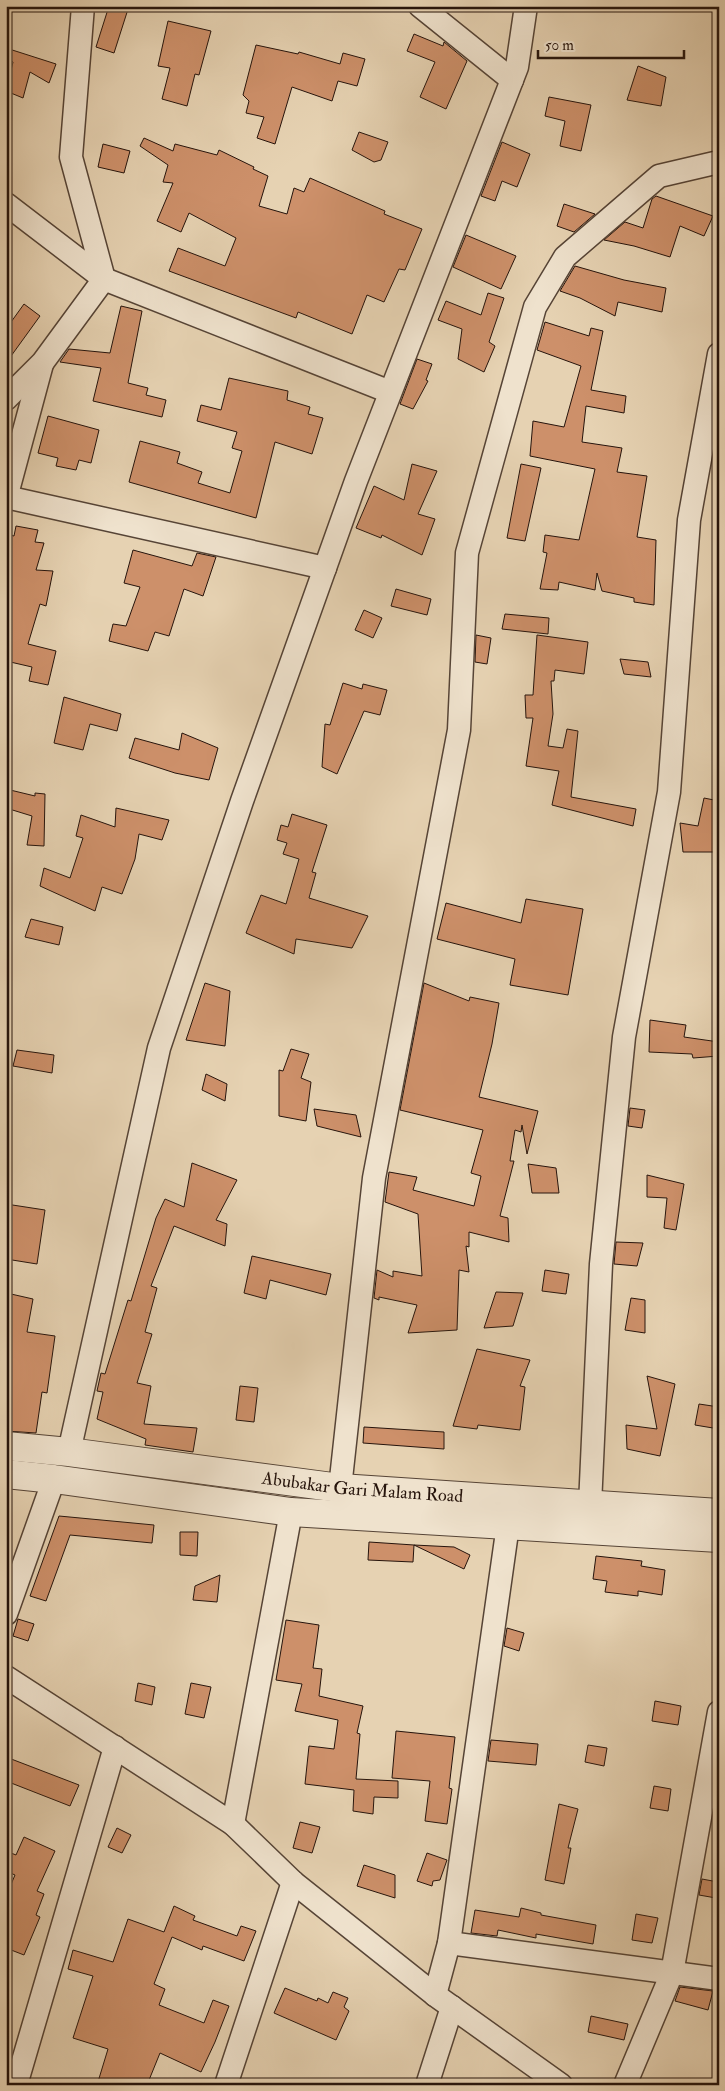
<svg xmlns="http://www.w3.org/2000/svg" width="725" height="2091" font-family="'IM FELL Double Pica',serif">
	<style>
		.building { fill: #cd906a; stroke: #26140c }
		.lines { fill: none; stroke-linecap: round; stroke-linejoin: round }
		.minor-casing { stroke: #564436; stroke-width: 25 }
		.tertiary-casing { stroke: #564436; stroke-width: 30 }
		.minor { stroke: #efe2cd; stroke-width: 22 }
		.tertiary { stroke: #efe2cd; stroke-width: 28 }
		.labels { text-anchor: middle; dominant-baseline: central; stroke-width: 4; stroke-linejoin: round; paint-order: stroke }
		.street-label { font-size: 18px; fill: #26140c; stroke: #efe2cd }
	</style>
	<rect width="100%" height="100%" fill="#e6d2b2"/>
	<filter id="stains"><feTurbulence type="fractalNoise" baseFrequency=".004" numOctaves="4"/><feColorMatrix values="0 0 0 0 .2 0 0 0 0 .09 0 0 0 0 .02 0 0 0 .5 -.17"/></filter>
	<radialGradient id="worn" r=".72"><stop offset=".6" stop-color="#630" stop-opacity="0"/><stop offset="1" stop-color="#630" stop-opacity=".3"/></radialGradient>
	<g class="building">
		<path d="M109 6H129L114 53 96 47Z"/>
		<path d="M168 21 211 31 199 75 195 74 187 106 162 99 170 68 158 66Z"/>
		<path d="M414 34 443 46 444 42 467 61 446 109 420 97 435 62 407 51Z"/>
		<path d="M256 45 298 54 299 52 340 64 343 53 365 59 357 86 338 81 332 101 292 87 275 144 257 138 264 117 246 113 249 101 243 95Z"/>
		<path d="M6 48 56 64 49 83 30 72 23 98 6 91 13 62 6 58Z"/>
		<path d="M638 66 666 77 661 106 627 100Z"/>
		<path d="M549 97 591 105 581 151 560 146 565 121 545 116Z"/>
		<path d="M359 132 388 142 381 160 374 162 352 150Z"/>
		<path d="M144 138 173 151 175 144 217 155 219 150 254 167 253 169 268 176 259 206 287 214 294 188 304 192 310 178 385 211 384 214 422 229 405 270 399 269 384 302 367 295 352 334 298 312 296 318 169 271 178 248 225 266 236 238 189 213 181 232 157 221 173 183 163 182 168 165 140 146Z"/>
		<path d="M502 142 530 154 517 187 502 181 495 201 481 196Z"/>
		<path d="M103 144 130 151 124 173 98 167Z"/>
		<path d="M656 196 713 216 704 236 680 226 670 257 634 246 604 240 625 222 643 228 652 199Z"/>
		<path d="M564 204 595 214 574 232 557 226Z"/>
		<path d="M466 235 516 256 501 289 453 267Z"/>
		<path d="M575 266 624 280 666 288 662 312 618 302 615 316 580 298 560 291Z"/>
		<path d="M488 293 504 298 489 342 495 346 484 372 458 359 462 329 438 320 446 301 481 315Z"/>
		<path d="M24 304 40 316 6 363V329Z"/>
		<path d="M121 306 142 311 128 383 148 388 146 395 166 400 162 417 93 401 101 368 60 362 69 349 110 353Z"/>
		<path d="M545 322 589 336 591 328 603 331 591 390 626 396 624 413 586 406 582 442 622 448 617 472 647 476 637 537 656 540 654 605 634 602V598L602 591 597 573 595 590 559 582 558 590 540 589 547 553 543 552 545 535 579 540 595 469 530 456 533 421 564 427 581 366 537 350Z"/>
		<path d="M417 359 432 364 426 380 428 381 413 409 400 404Z"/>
		<path d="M229 378 288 391 287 400 310 407 308 414 323 418 312 454 275 442 256 518 129 482 140 441 180 452 177 463 202 472 198 483 230 493 242 451 232 448 237 432 197 421 201 405 221 410Z"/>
		<path d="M48 416 99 430 91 463 79 460 76 470 56 466 58 458 38 453Z"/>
		<path d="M412 464 437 471 418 514 435 519 422 555 382 535 381 538 356 528 374 486 404 500Z"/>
		<path d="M521 464 541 468 525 541 507 538Z"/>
		<path d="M16 526 38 530 35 542 44 543 36 570 53 571 46 606 40 604 28 644 56 651 48 685 29 681 32 667 6 661V534L14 536Z"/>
		<path d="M133 550 192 566 197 553 216 557 203 596 184 589 169 636 155 632 148 651 109 641 113 624 126 626 140 587 124 583Z"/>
		<path d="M396 589 431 599 427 615 391 606Z"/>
		<path d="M364 610 382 618 373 638 355 630Z"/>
		<path d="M505 614 549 618 548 634 502 629Z"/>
		<path d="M476 635 491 638 487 664 475 662Z"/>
		<path d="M537 635 588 642 584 674 555 670 554 681H551L553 714 548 746 563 748 567 729 578 731 571 797 636 809 633 826 552 805 559 771 526 766 533 718H526L525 695H533Z"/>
		<path d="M620 659 648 662 651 677 624 674Z"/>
		<path d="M343 683 362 689 363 684 387 690 380 715 364 711 337 774 322 767 325 724 330 725Z"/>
		<path d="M64 697 121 714 117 731 90 724 83 750 54 743Z"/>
		<path d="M182 733 218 748 209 780 175 773 129 758 135 738 179 750Z"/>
		<path d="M6 789 35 796V793L45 794 44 846 27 845 32 816 6 808Z"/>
		<path d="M704 798 719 801V852H683L680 823 698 826Z"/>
		<path d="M116 808 169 820 162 840 139 834 135 859 122 894 102 887 95 911 40 886 44 868 70 878 83 838 76 836 81 815 115 827Z"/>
		<path d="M292 814 327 825 312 872 316 873 309 898 368 916 352 948 296 939 294 954 246 933 261 895 286 904 299 859 283 854 287 843 277 840 281 825 288 827Z"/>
		<path d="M526 899 583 909 568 995 510 985 515 959 437 939 446 903 521 923Z"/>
		<path d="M31 919 63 927 59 945 25 937Z"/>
		<path d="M205 983 230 991 225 1046 186 1040Z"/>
		<path d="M424 983 469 1001 470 997 499 1003 492 1044 479 1097 538 1111 527 1154 522 1125 521 1132 515 1130 510 1161H514L500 1216 508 1218 509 1242 469 1232V1247L466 1246 469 1272 459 1270 457 1330 408 1333 417 1305 379 1297V1300L374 1298 377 1270 393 1277V1271L422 1276 418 1214 385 1202 389 1172 417 1177 413 1190 474 1206 481 1176 471 1173 483 1130 400 1110Z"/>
		<path d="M650 1020 686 1025 684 1037 719 1042V1056L693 1058 692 1054 649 1052Z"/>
		<path d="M291 1049 309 1054 301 1078 311 1082 306 1121 279 1116V1070L283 1071Z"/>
		<path d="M17 1050 54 1055 52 1073 13 1066Z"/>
		<path d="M206 1074 227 1084 225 1101 202 1090Z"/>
		<path d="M630 1108 645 1110 642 1128 628 1126Z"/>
		<path d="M314 1109 356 1115 361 1137 317 1126Z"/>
		<path d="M192 1163 237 1180 216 1220 227 1224 225 1246 174 1226 151 1286 157 1288 145 1332 152 1334 137 1383 151 1386 144 1424 197 1428 193 1452 145 1445 146 1439 97 1419 103 1392 97 1391 101 1373 105 1374 128 1300 131 1301 156 1218 165 1199 184 1207Z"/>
		<path d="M528 1164 556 1168 559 1193H532Z"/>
		<path d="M647 1175 684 1184 676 1230 664 1228 667 1198 647 1197Z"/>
		<path d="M6 1204 45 1210 37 1264 6 1259Z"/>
		<path d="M616 1242 643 1243 637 1266 614 1264Z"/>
		<path d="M252 1256 331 1274 326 1295 270 1280 266 1299 244 1293Z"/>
		<path d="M545 1270 569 1274 566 1294 542 1291Z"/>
		<path d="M496 1292 523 1293 513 1326 484 1328Z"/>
		<path d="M11 1294 33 1299 27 1332 55 1336 47 1393 42 1392 36 1433 6 1431V1316Z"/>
		<path d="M631 1298 645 1300V1333L625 1330Z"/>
		<path d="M477 1349 530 1360 520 1386 525 1387 520 1430 478 1425 477 1429 453 1426Z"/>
		<path d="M647 1376 675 1384 660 1456 627 1449 626 1425 657 1429Z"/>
		<path d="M240 1386 258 1388 254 1422 236 1420Z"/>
		<path d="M699 1404 719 1407V1429L695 1425Z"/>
		<path d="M364 1427 444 1432V1449L363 1443Z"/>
		<path d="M59 1516 154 1525 152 1543 70 1535 46 1601 30 1596Z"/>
		<path d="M180 1532H198L197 1556 180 1555Z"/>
		<path d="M369 1542 414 1545 413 1562 368 1560Z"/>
		<path d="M414 1545 454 1547 470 1555 464 1569Z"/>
		<path d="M596 1556 642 1561 641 1566 665 1570 662 1595 638 1591V1596L605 1592 607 1581 593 1579Z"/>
		<path d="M220 1575 217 1602 193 1600 195 1586Z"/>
		<path d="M18 1619 34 1624 28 1641 13 1636Z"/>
		<path d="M286 1620 319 1625 313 1668 322 1669 319 1696 363 1706 357 1733 360 1734 356 1779 398 1781V1798L374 1797 373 1814 353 1811 354 1790 305 1784 309 1746 334 1749 338 1720 295 1711 302 1684 276 1680Z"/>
		<path d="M507 1628 524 1633 519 1651 504 1646Z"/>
		<path d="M138 1683 155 1687 152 1705 135 1701Z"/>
		<path d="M191 1683 211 1687 204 1718 185 1714Z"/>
		<path d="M655 1701 681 1706 678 1725 652 1721Z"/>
		<path d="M396 1731 455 1737 449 1788 452 1789 447 1824 425 1821 430 1781 392 1778Z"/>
		<path d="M491 1740 538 1744 536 1765 488 1761Z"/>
		<path d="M588 1745 607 1748 604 1766 585 1762Z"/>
		<path d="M6 1757 79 1785 70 1806 6 1781Z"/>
		<path d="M654 1786 671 1789 668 1811 650 1808Z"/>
		<path d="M559 1804 578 1809 568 1848H571L564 1884 545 1880Z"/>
		<path d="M300 1822 320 1827 312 1853 293 1848Z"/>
		<path d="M117 1828 131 1835 122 1853 108 1847Z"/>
		<path d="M24 1837 55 1851 37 1891 44 1894 36 1915 40 1917 24 1955 6 1948V1896L15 1875 6 1871V1851L16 1855Z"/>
		<path d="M427 1853 447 1860 440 1880 433 1881 432 1886 417 1881Z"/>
		<path d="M364 1865 395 1875V1898L357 1886Z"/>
		<path d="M702 1879 718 1882 716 1898 699 1895Z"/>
		<path d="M174 1906 195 1916 193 1920 237 1936 241 1926 256 1931 244 1961 203 1946 202 1950 172 1937 154 1984 165 1989 159 2005 204 2023 213 2000 229 2006 215 2042 201 2072 160 2053 147 2085H97L108 2049 73 2038 93 1976 68 1969 73 1950 113 1962 128 1919 164 1932Z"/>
		<path d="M521 1908 541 1913V1915L596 1925 593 1944 536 1934V1938L498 1930 497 1936 471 1933 475 1910 519 1917Z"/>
		<path d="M636 1914 658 1918 652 1943 632 1940Z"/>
		<path d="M680 1987 713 1991 708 2010 675 2001Z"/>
		<path d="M285 1988 317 2001 318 1998 328 2003 333 1992 348 1998 344 2007 349 2011 336 2040 274 2013Z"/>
		<path d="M591 2016 628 2024 624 2040 588 2032Z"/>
	</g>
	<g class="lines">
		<defs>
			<g id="minor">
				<path d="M420 6 512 80"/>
				<path d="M6 204 104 279 390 392"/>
				<path d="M6 399 43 362 104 279 71 157 83 6"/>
				<path d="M6 497 325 568"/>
				<path d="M6 498 42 364"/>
				<path d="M69 1452 159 1048 242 801 356 481 517 67 526 6"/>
				<path d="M340 1488 374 1178 459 730 467 553 535 307 565 257 659 176 719 162"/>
				<path d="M590 1505 601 1264 624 1037 669 792 689 520 719 354"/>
				<path d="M6 1614 54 1479"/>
				<path d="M6 1677 233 1824 293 1882 435 1995 561 2085"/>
				<path d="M233 1824 291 1512"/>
				<path d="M449 1943 719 1979"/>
				<path d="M435 1995 449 1943 508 1525"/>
				<path d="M16 2085 115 1747"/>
				<path d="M226 2085 293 1882"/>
				<path d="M427 2085 452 2007"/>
				<path d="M625 2085 672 1973 719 1712"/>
			</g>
			<g id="tertiary">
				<path id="s1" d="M6 1446 69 1452 340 1488 719 1513"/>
				<path d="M6 1474 54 1479 291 1512 719 1538"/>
			</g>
		</defs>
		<use href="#minor" class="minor-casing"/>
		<use href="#tertiary" class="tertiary-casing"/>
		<use href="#minor" class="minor"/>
		<use href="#tertiary" class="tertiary"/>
	</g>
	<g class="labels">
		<g class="street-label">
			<text stroke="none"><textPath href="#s1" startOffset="359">Abubakar Gari Malam Road</textPath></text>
		</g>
	</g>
	<rect width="725" height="2091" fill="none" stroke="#e6d2b2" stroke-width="25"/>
	<rect x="8" y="8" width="710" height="2076" fill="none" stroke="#26140c" stroke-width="2.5"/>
	<rect x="12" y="12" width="700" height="2066" fill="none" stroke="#26140c"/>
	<path d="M538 50v8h146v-8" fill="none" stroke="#26140c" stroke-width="2.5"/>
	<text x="545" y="50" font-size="15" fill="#26140c" stroke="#efe2cd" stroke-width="4" paint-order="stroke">50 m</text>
	<rect width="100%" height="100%" filter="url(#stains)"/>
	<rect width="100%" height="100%" fill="url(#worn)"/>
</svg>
